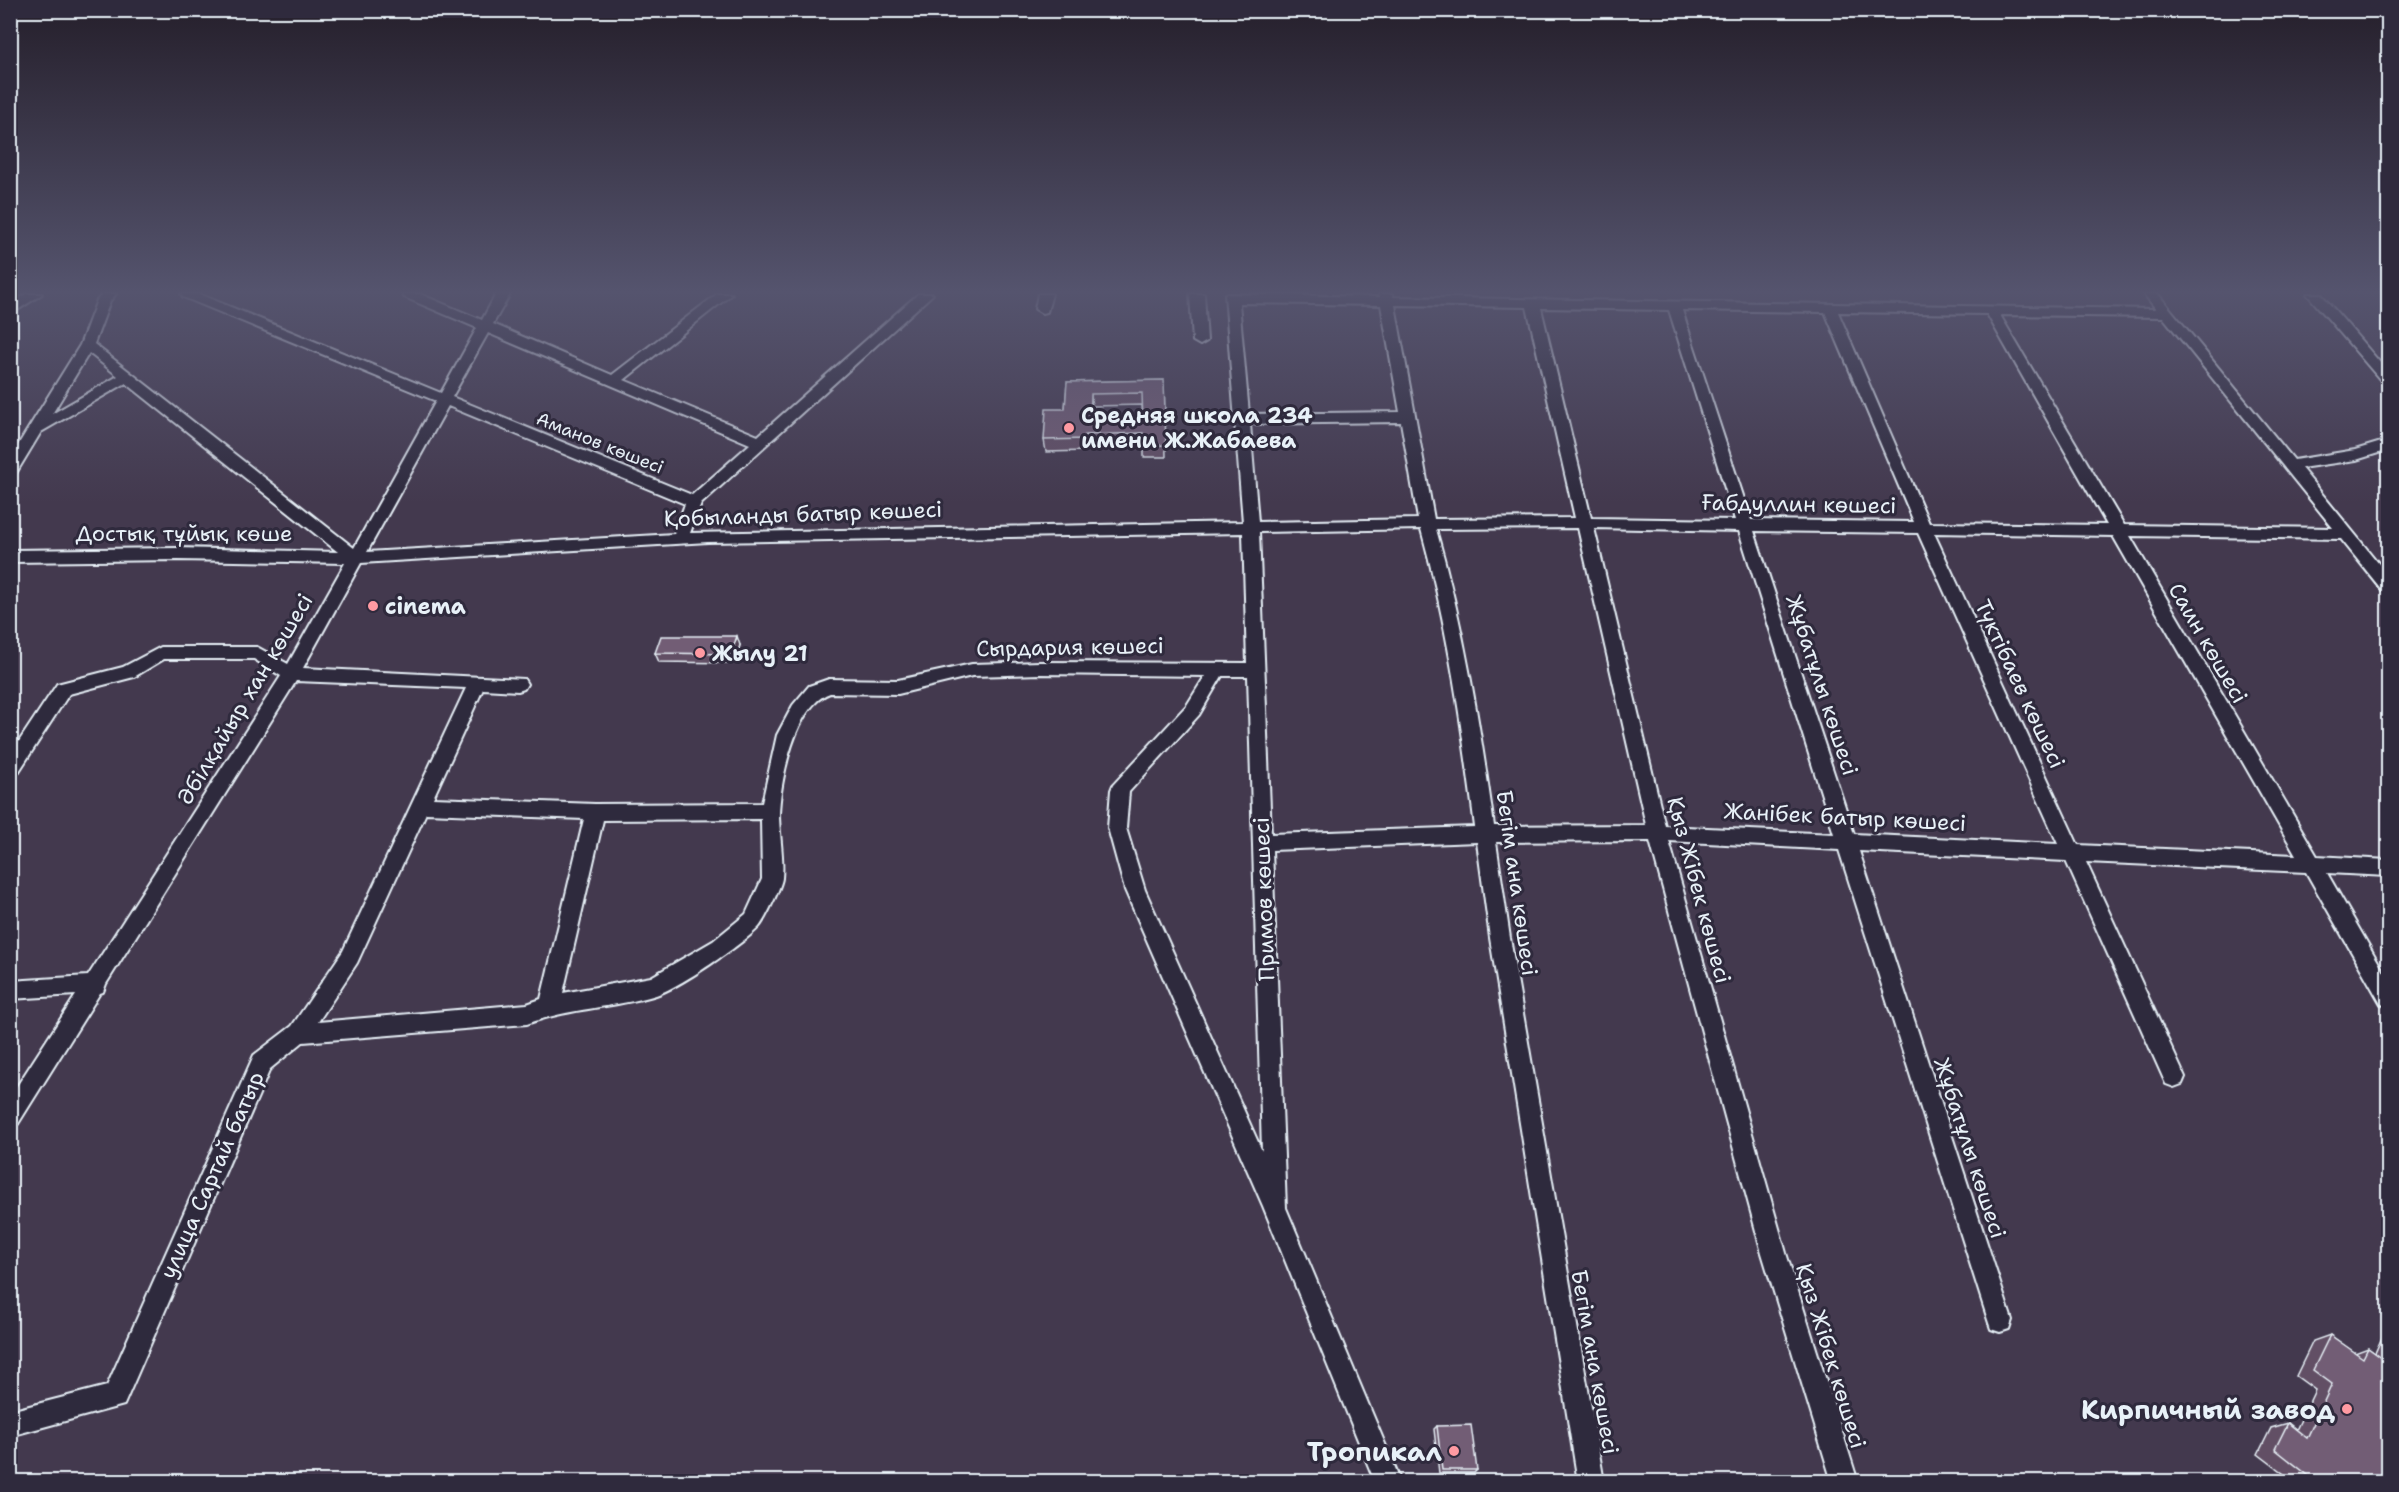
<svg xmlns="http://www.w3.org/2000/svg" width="2399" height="1492" font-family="'Shantell Sans',sans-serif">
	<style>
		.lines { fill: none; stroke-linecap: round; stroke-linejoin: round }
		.minor-casing { stroke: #e8f1f8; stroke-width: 4 }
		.minor { fill: #2f2a3d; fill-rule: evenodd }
		.wall { fill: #625065; stroke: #e8f1f8; stroke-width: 1.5; fill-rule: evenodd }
		.shaded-wall { fill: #504152; stroke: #e8f1f8; stroke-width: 1.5 }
		.building { fill: #725d75; stroke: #e8f1f8; stroke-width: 1.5; fill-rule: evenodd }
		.poi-dot { fill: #ff9aa2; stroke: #2f2a3d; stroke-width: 2 }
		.labels { text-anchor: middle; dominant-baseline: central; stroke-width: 6; stroke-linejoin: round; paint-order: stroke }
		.far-street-label { font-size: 18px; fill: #e8f1f8; stroke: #2f2a3d }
		.poi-label { font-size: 22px; font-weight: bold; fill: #e8f1f8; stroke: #2f2a3d; text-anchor: start }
		.street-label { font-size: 22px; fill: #e8f1f8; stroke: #2f2a3d }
		.near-poi-label { font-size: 27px; font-weight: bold; fill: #e8f1f8; stroke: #2f2a3d; text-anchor: end }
	</style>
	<rect width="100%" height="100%" fill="#43394e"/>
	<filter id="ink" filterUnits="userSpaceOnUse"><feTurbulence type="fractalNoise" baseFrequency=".0167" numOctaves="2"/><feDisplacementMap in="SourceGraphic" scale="12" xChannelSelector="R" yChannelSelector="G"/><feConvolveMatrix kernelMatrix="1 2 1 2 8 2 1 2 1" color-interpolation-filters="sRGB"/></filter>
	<g filter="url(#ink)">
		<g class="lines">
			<defs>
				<g id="minor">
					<path d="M26 294H42L10 315V305Z"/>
					<path d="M102 294H116L110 301 94 344 354 548 436 401 183 297 181 294H199L441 393 477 328 404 297 402 294H420L482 320 496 294H510L493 324 612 375 717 294H732L624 380 758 436 918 294H933L701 504 690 533 1243 522 1225 294 1380 297 1379 294H1393V297L2156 309 2144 294H2158L2294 460 2355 450 2388 440V450L2356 460 2301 468 2388 575V592L2382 590 2341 539 2130 536 2317 856 2388 860V876L2327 873 2388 979V1006L2381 1004 2306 872 2086 862 2185 1077 2182 1084 2174 1087 2166 1084 2066 861 1859 851 2012 1320 2009 1329 2000 1332 1991 1329 1988 1320 1839 850 1669 841 1786 1253 1858 1482H1832L1762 1253 1650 841 1496 842 1510 938 1604 1482H1578L1490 938 1477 842 1272 850 1286 1208 1401 1482H1375L1263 1206 1125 890 1108 828 1111 790 1113 785 1187 705 1205 676 1040 674 972 676 898 694 830 693C795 705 780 781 779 814 779 834 784 857 782 878 781 887 765 920 759 927 743 944 678 988 656 995 614 1008 569 1008 527 1024L303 1042 270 1069 124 1405 10 1436V1411L107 1386 254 1055 292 1026 343 951 466 688 296 681 106 984 103 992 100 993 18 1124 10 1127V1097L76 995 10 999V981L88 976 281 676 254 659H164L134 677 69 694 16 776 10 778V755L57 684 123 667 161 647H257L288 664 345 563 178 560 10 562V550L178 548 338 552 126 383 41 432 15 475 10 476V458L80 345 97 300ZM1239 303 1381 305 1400 412 1249 414ZM1395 305 1527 307 1575 518 1434 519ZM1541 308 1669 310 1735 520 1591 518ZM1682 310 1825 312 1914 522 1751 520ZM1838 312 1987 314 2107 525 1929 523ZM2000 315 2163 317 2333 528 2124 525ZM488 333 750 444 692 495 452 397ZM89 353 118 376 52 414ZM448 406 685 504 674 534 367 552ZM1401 422 1418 519 1258 522 1250 424ZM1578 528 1646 825 1494 826C1480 726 1464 627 1436 529ZM1594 528 1739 531 1834 834 1665 826ZM1421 529C1448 627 1462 726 1475 827L1271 834 1259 532ZM1754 531 1918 533 2058 844 1854 834ZM1243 533 1247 663 1040 662 972 664 898 680 829 679 809 686 793 705 777 735 762 803 595 804 433 798 483 689 518 691 524 689 527 684 524 679 303 668 361 563 708 542ZM1934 533 2113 536 2296 855 2078 845ZM1222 676H1248L1262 1151 1145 890 1126 828 1129 792 1199 715ZM426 813 584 819 541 999 527 1004 318 1022 357 963ZM761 819 762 879 746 914 713 941 651 977 563 993 603 820Z"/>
					<path d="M1038 294H1052L1047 312 1042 313 1035 309Z"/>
					<path d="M1190 294H1204L1207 341 1200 345 1193 341Z"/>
					<path d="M2307 294H2321L2388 372V384L2383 383Z"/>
				</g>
			</defs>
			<use href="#minor" class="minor-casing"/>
			<use href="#minor" class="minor"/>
		</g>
		<g class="wall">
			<path d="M1164 380 1166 457H1144V445L1086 446V451L1046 452 1044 440 1065 409 1067 382ZM1142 405 1143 422 1092 423V406Z"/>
			<path d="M740 645 735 663 659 662 655 653Z"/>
			<path d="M2388 1324V1482H2291L2292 1480 2258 1454 2271 1428 2288 1423 2296 1430 2315 1390 2296 1376 2313 1341 2330 1335 2355 1353 2368 1348 2375 1353Z"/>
			<path d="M1437 1426 1477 1470 1474 1473H1439L1434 1429Z"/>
		</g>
		<g class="shaded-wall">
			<path d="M1091 394 1092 406 1091 435 1090 423Z"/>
			<path d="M737 636 740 645 735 663 731 654Z"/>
		</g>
		<g class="building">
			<path d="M1164 380 1166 445 1144 446 1143 433 1085 435V439L1044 440 1046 409H1065L1067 382ZM1142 393 1143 422 1090 423 1091 394Z"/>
			<path d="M661 636H737L731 654 655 653Z"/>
			<path d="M2330 1335 2363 1358 2368 1348 2386 1361 2388 1355V1482H2306L2309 1476 2275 1449 2288 1423 2307 1438 2332 1384 2313 1370Z"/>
			<path d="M1471 1425 1477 1470H1442L1437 1426Z"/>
		</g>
	</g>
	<linearGradient id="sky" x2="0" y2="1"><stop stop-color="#251f2b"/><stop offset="0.58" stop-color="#55546e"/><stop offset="1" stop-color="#55546e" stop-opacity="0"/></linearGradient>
	<rect width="2399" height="503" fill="url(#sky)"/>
	<g class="poi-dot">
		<circle cx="1069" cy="428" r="6"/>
		<circle cx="373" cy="606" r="6"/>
		<circle cx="700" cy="653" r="6"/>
		<circle cx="2347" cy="1409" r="6"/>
		<circle cx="1454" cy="1451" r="6"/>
	</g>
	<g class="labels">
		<g class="far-street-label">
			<text transform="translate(600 443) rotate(22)">Аманов көшесі</text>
		</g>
		<g class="poi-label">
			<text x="1081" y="415">Средняя школа 234<tspan x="1081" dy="25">имени Ж.Жабаева</tspan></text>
			<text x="385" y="606">cinema</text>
			<text x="712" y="653">Жылу 21</text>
		</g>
		<g class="street-label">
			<text transform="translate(1799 504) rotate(1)">Ғабдуллин көшесі</text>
			<text transform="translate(803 514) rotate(-2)">Қобыланды батыр көшесі</text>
			<text x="184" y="533">Достық тұйық көше</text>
			<text transform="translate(2208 643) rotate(60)">Саин көшесі</text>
			<text transform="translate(1070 647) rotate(-1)">Сырдария көшесі</text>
			<text transform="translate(2020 684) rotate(65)">Түктібаев көшесі</text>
			<text transform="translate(1822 685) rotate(72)">Жұбатұлы көшесі</text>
			<text transform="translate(245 699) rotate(-59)">Әбілқайыр хан көшесі</text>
			<text transform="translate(1845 817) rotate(3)">Жанібек батыр көшесі</text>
			<text transform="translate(1517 883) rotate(82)">Бегім ана көшесі</text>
			<text transform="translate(1699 890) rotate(75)">Қыз Жібек көшесі</text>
			<text transform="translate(1264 899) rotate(-92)">Примов көшесі</text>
			<text transform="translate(1970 1148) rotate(72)">Жұбатұлы көшесі</text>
			<text transform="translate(212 1175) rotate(-66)">улица Сартай батыр</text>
			<text transform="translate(1831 1356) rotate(73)">Қыз Жібек көшесі</text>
			<text transform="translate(1595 1362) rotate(80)">Бегім ана көшесі</text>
		</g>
		<g class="near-poi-label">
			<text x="2335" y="1409">Кирпичный завод</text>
			<text x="1442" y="1451">Тропикал</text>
		</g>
	</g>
	<rect width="2399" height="1492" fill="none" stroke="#2f2a3d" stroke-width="36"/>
	<rect x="18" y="18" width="2363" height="1456" fill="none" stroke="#e8f1f8" stroke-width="2" filter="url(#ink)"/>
</svg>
